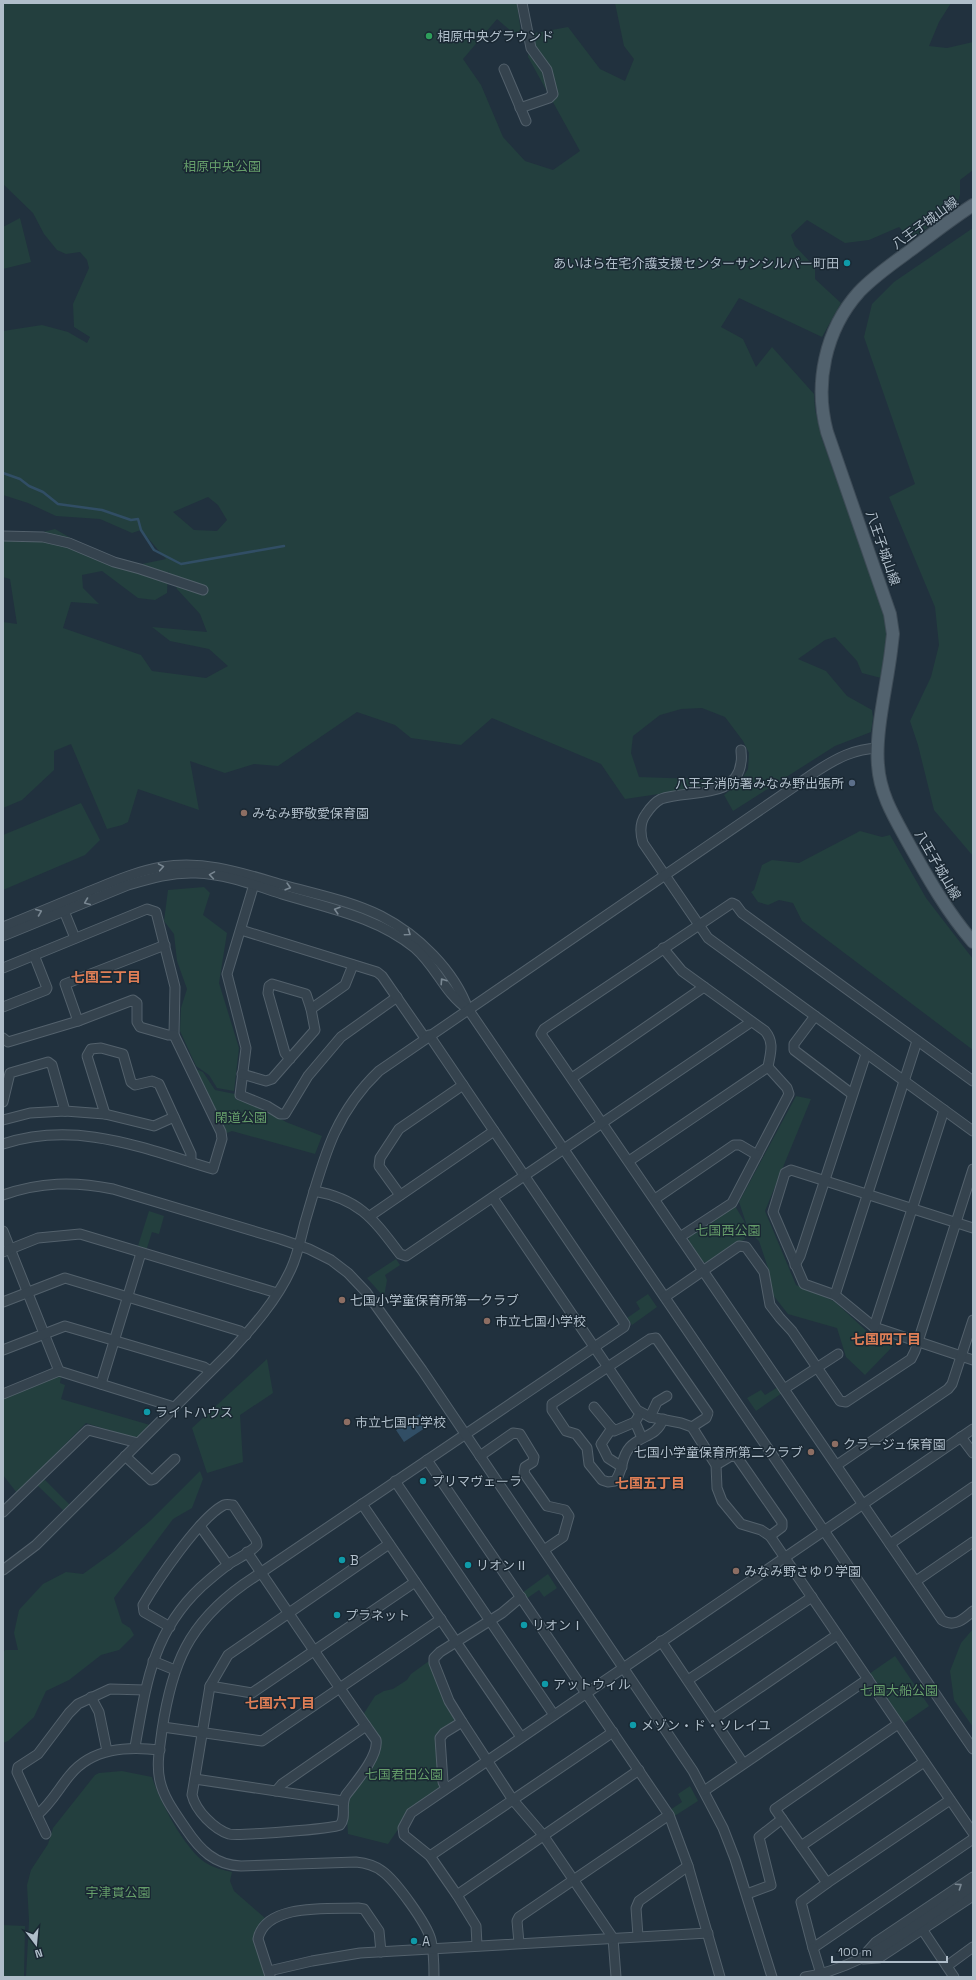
<svg xmlns="http://www.w3.org/2000/svg" width="976" height="1980" font-family="'Space Grotesk','Noto Sans JP',sans-serif">
	<style>
		.green { fill: #233f3e; fill-rule: evenodd }
		.water { fill: #314e65 }
		.lines { fill: none; stroke-linecap: round; stroke-linejoin: round }
		.stream { stroke: #314e65; stroke-width: 2.5 }
		.minor-casing { stroke: #53616c; stroke-width: 11 }
		.major-casing { stroke: #3e4c57; stroke-width: 14 }
		.minor { stroke: #35434e; stroke-width: 9 }
		.major { stroke: #52626e; stroke-width: 12 }
		.oneway { stroke: #798792 }
		.leisure-dot { fill: #2e9e5b; stroke: #1a2833; stroke-width: 1.5 }
		.culture-dot { fill: #0f9aa8; stroke: #1a2833; stroke-width: 1.5 }
		.service-dot { fill: #5c6f8a; stroke: #1a2833; stroke-width: 1.5 }
		.education-dot { fill: #8d6e63; stroke: #1a2833; stroke-width: 1.5 }
		.labels { text-anchor: middle; dominant-baseline: central; stroke-width: 3; stroke-linejoin: round; paint-order: stroke }
		.poi-label { font-size: 13px; fill: #b0beca; stroke: #1a2833; text-anchor: start }
		.park-label { font-size: 13px; fill: #659d6a; stroke: #1a2833 }
		.street-label { font-size: 13px; fill: #b0beca; stroke: #1a2833 }
		.neighbourhood-label { font-size: 14px; font-weight: bold; fill: #df7e56; stroke: #1a2833 }
	</style>
	<rect width="100%" height="100%" fill="#21313e"/>
	<g class="green">
		<path d="M3 3H517L521 33 512 32 497 19 463 59 481 85 503 137 525 161 553 170 580 151 528 57 530 34 568 27 600 69 625 81 634 59 624 46 615 3H951L939 22 929 46 947 48 973 42V170L960 180V194L957 206 911 240 899 227 869 240 845 243 807 220 791 235 795 246 815 267V279L841 303 822 337 739 298 721 327 743 339 756 367 772 347 814 394 815 409 822 439 883 608 887 637 881 678 862 673 857 661 835 637 825 640 798 659 826 671 847 696 872 710 873 718 871 732 835 746 733 811 724 795 740 782 748 769 749 753 743 741 725 717 702 708 681 709 660 715 633 736 631 753 639 777 726 780 720 785 625 799 601 764 492 718 461 745 411 738 395 725 357 712 278 766 254 764 225 773 190 761 199 810 138 789 128 822 122 825 107 829 71 744 54 751V770L22 800 3 808V622L17 624 10 579 3 577V542L55 529 123 568 166 559 141 530 132 533 100 519 56 516 28 503 3 495V331L42 325 68 332 87 343 90 337 74 327 73 304 89 268 87 260 80 252 66 254 57 250 44 234 33 213 3 184ZM208 497 218 505 227 520 217 531 194 530 173 512ZM102 571 138 598 155 600 167 593 168 571 177 589 200 614 207 632 152 627 170 641 209 649 228 666 206 678 152 671 141 655 63 628 71 602 99 604 83 588 82 575Z"/>
		<path d="M20 218 31 262 3 269V227Z"/>
		<path d="M973 228V856L934 810 918 745 910 721 931 677 939 645 935 607 889 497 915 484 864 337 872 304 894 282Z"/>
		<path d="M81 803 100 840 85 855 3 890V835Z"/>
		<path d="M860 831 882 837 890 835 926 898 973 959V1050L802 921 793 903 779 900 768 905 758 902 751 892 754 890 762 865 772 860 799 863Z"/>
		<path d="M204 887 210 893 203 915 227 933 219 983 239 1048 234 1091 217 1088 209 1075 196 1066 180 1031 181 1008 187 989 177 961 174 934 164 921 168 890Z"/>
		<path d="M196 1069 203 1072 215 1090 235 1094V1099L261 1107 286 1122 322 1136 315 1154 232 1131 227 1133Z"/>
		<path d="M796 1096 811 1099 765 1211 796 1285 834 1301 873 1337 897 1342 865 1375 846 1357 837 1328 788 1314 773 1295 769 1271 759 1241 749 1232 739 1202Z"/>
		<path d="M735 1206 744 1221 748 1232 745 1239 707 1263 703 1262 688 1241 689 1237Z"/>
		<path d="M149 1211 164 1216 159 1234 152 1232 146 1251 137 1249Z"/>
		<path d="M396 1259 400 1265 385 1275 387 1280 384 1297 367 1278Z"/>
		<path d="M648 1294 657 1307 632 1325 627 1318 640 1309 636 1302Z"/>
		<path d="M267 1359 273 1393 240 1415 243 1462 207 1473 192 1428Z"/>
		<path d="M56 1377H61L60 1383 65 1385 61 1399 150 1425 139 1437 134 1438 86 1423 17 1493 3 1475V1398Z"/>
		<path d="M778 1387 782 1393 756 1411 747 1398 761 1390 765 1395Z"/>
		<path d="M200 1471 203 1479 192 1508 173 1519 114 1598 122 1623 130 1628 134 1635 119 1650 101 1655 69 1680 46 1691 34 1717 8 1741 3 1743V1653L5 1650H18L14 1633 19 1610 43 1584 66 1572 83 1574 115 1551 150 1521Z"/>
		<path d="M42 1477 70 1505 64 1511 36 1484Z"/>
		<path d="M548 1574 557 1588 544 1597 539 1590 526 1599 522 1593Z"/>
		<path d="M973 1629V1727L954 1700 950 1671 961 1643Z"/>
		<path d="M895 1656 929 1706 903 1724 869 1674Z"/>
		<path d="M429 1661 446 1706 454 1719 453 1723 435 1735 440 1790 405 1814 399 1828 388 1844 348 1834 346 1803 370 1770 381 1742 363 1715 375 1696 384 1691 393 1689 407 1680 411 1674Z"/>
		<path d="M122 1771 152 1777C159 1800 185 1850 206 1863 214 1868 223 1870 232 1872L230 1881 234 1891 265 1918 254 1936 267 1977H26L29 1921 27 1885 31 1870 48 1844 53 1828 95 1775 99 1773Z"/>
		<path d="M690 1786 698 1801 673 1817 670 1810 682 1802 678 1794Z"/>
		<path d="M3 1925 25 1926 24 1977H3Z"/>
	</g>
	<path class="water" d="M420 1414 428 1426 404 1442 396 1430Z"/>
	<g class="lines">
		<path class="stream" d="M3 473 20 479 29 486 43 492 58 504 102 510 131 520 138 519 141 530 154 550 181 564 284 546"/>
		<defs>
			<g id="minor">
				<path d="M504 69 526 121"/>
				<path d="M520 108 549 98 553 94 547 70 531 48 522 3"/>
				<path d="M3 536 43 537 69 543 114 562 140 569 203 590"/>
				<path d="M741 750C741 754 742 758 741 762 737 801 686 789 661 799 655 802 650 808 646 814 640 822 640 833 643 843L708 938 973 1131"/>
				<path d="M255 881 227 974 246 1048 240 1095 267 1106 280 1114H285L308 1076 341 1037 397 997"/>
				<path d="M64 911 75 938"/>
				<path d="M3 927C33 915 63 902 93 890 115 881 138 871 162 867 205 860 242 873 283 885 315 894 351 901 381 916 418 935 454 970 468 1009L973 1749"/>
				<path d="M241 930 377 972 382 976 425 1038"/>
				<path d="M3 936 128 885C151 878 172 872 196 873 226 874 254 885 282 894 328 908 377 917 415 948 436 966 445 994 468 1009"/>
				<path d="M663 948 682 971 765 1031C775 1043 770 1054 768 1067L787 1088 789 1094 732 1203 680 1237"/>
				<path d="M3 968 147 909 156 912 175 987 174 1035 221 1132 222 1139 213 1169C142 1148 77 1120 3 1144"/>
				<path d="M3 1007 46 990 47 988 34 955"/>
				<path d="M311 1009 345 985 353 965"/>
				<path d="M815 1016 794 1044V1050L852 1094"/>
				<path d="M78 1021 65 984 165 945"/>
				<path d="M429 1035 625 1324 624 1327 244 1584C188 1624 172 1664 162 1730 160 1747 156 1764 160 1781 164 1799 176 1814 186 1829 200 1850 215 1865 241 1866L356 1862C366 1863 374 1865 382 1871 396 1881 427 1924 431 1940 434 1952 434 1965 434 1977"/>
				<path d="M3 1038 8 1042 78 1021 133 1000 137 1003V1022L140 1027 168 1035H174"/>
				<path d="M242 1074 266 1081 272 1079 315 1030 311 1009 306 994 272 984 269 986 268 993 285 1053 290 1059"/>
				<path d="M572 1078 704 987"/>
				<path d="M973 1081 742 913 736 905 732 903 544 1029 541 1034 942 1620C954 1628 964 1619 973 1611"/>
				<path d="M3 1102 10 1073 48 1062 52 1065 65 1111"/>
				<path d="M105 1114 87 1056 91 1049 101 1048 123 1054 131 1082 135 1085 152 1081 159 1084 191 1154V1162"/>
				<path d="M3 1120 30 1113 65 1111 105 1114 154 1126 174 1117"/>
				<path d="M629 1161 768 1067"/>
				<path d="M314 1191C360 1199 374 1220 400 1254L406 1256 751 1022"/>
				<path d="M3 1195C40 1182 74 1181 113 1189L280 1239 309 1249 331 1260 348 1273 366 1292 422 1370 693 1771 723 1828 735 1859 772 1977"/>
				<path d="M400 1195 379 1166 380 1158 399 1129 463 1085"/>
				<path d="M493 1198 637 1410 650 1417 681 1423 692 1427 716 1465 717 1488 722 1501 741 1524 761 1530 770 1536 973 1833"/>
				<path d="M655 1199 734 1145H740L757 1155"/>
				<path d="M370 1216 494 1131"/>
				<path d="M973 1228 791 1170 785 1173 773 1212 804 1284 835 1295 874 1327 973 1360"/>
				<path d="M3 1231 59 1371"/>
				<path d="M3 1252 38 1238 80 1234 277 1293"/>
				<path d="M795 1265 800 1256 866 1054"/>
				<path d="M835 1295 917 1041"/>
				<path d="M665 1297 739 1246 746 1247 764 1272 770 1305 780 1318 792 1331 840 1401 846 1402 911 1359 915 1351 973 1169"/>
				<path d="M3 1302 65 1278 240 1331 246 1335"/>
				<path d="M874 1327 944 1110"/>
				<path d="M3 1350 65 1326 204 1367 210 1371"/>
				<path d="M101 1384 141 1253"/>
				<path d="M784 1389 838 1354"/>
				<path d="M3 1394 59 1371 174 1407"/>
				<path d="M594 1407 614 1431 635 1422"/>
				<path d="M638 1417 635 1422 642 1438"/>
				<path d="M650 1417 657 1402 667 1396"/>
				<path d="M663 1419C657 1437 641 1435 630 1447 620 1458 624 1470 615 1481L608 1482 602 1480 589 1464 587 1448 576 1434 566 1431 552 1410V1404L650 1339 656 1338 708 1413 706 1418 692 1427"/>
				<path d="M612 1428 601 1444 608 1458 622 1467"/>
				<path d="M961 1437 973 1453"/>
				<path d="M125 1456 151 1480 154 1479 175 1459"/>
				<path d="M480 1456 513 1433 520 1434 534 1457 533 1462 525 1467 524 1473 547 1506 565 1510 569 1516 563 1537 544 1550"/>
				<path d="M427 1460 669 1815 688 1866 720 1977"/>
				<path d="M716 1465 731 1456 737 1457 782 1522V1527L770 1536"/>
				<path d="M837 1465 948 1389 952 1384 973 1320"/>
				<path d="M395 1481 554 1715"/>
				<path d="M362 1504 521 1737"/>
				<path d="M3 1512 88 1430 138 1443"/>
				<path d="M200 1526 228 1565"/>
				<path d="M890 1544 973 1487"/>
				<path d="M247 1552C290 1615 332 1678 376 1740 379 1756 355 1783 346 1795 340 1805 347 1817 340 1825 332 1829 238 1836 229 1834 214 1829 196 1811 192 1795L210 1686 228 1655 389 1544"/>
				<path d="M3 1570 36 1545 230 1352C253 1327 277 1300 291 1269 298 1254 301 1237 305 1222 323 1162 332 1116 379 1071L817 771C837 758 854 749 878 748"/>
				<path d="M916 1581 973 1542"/>
				<path d="M521 1597 502 1613 440 1652 434 1658V1663L449 1701 462 1722 513 1800 543 1835 613 1938 616 1977"/>
				<path d="M661 1641 743 1763"/>
				<path d="M153 1661 175 1670"/>
				<path d="M688 1680 812 1597"/>
				<path d="M210 1686 252 1693 415 1582"/>
				<path d="M145 1690 110 1689 78 1704 69 1713 38 1754 18 1767 17 1772 37 1815C51 1804 59 1788 70 1775 92 1748 127 1746 160 1750"/>
				<path d="M91 1697 99 1712 107 1751"/>
				<path d="M714 1719 837 1635"/>
				<path d="M898 1724 775 1809 827 1883 801 1902 813 1948 973 1839"/>
				<path d="M163 1727 262 1741 441 1619"/>
				<path d="M135 1747C146 1685 152 1633 201 1587 210 1579 219 1571 229 1564 238 1558 250 1553 257 1545L256 1540 233 1505C230 1505 227 1504 224 1505 200 1517 157 1581 143 1605L144 1612 170 1627"/>
				<path d="M195 1779 343 1801"/>
				<path d="M446 1788 443 1782 440 1738 444 1733 462 1722"/>
				<path d="M276 1791 282 1784 366 1726"/>
				<path d="M704 1791 868 1679"/>
				<path d="M37 1815 46 1834"/>
				<path d="M801 1846 924 1762"/>
				<path d="M430 1856 613 1732"/>
				<path d="M827 1883 950 1800"/>
				<path d="M747 1894 771 1885 759 1837 782 1819"/>
				<path d="M457 1895 639 1770"/>
				<path d="M922 1929 954 1977"/>
				<path d="M638 1936 636 1908 639 1901 688 1866"/>
				<path d="M519 1943 517 1921 519 1917 669 1815"/>
				<path d="M477 1945 476 1926 457 1895 430 1856 404 1835 403 1828 411 1813 973 1429"/>
				<path d="M813 1948 821 1974"/>
				<path d="M867 1952 876 1942 973 1877"/>
				<path d="M863 1959 879 1958 973 1896"/>
				<path d="M947 1966 973 1947"/>
				<path d="M269 1971 312 1961 360 1953 708 1933"/>
				<path d="M270 1976 258 1939C265 1903 330 1909 358 1908L364 1909 379 1931 381 1952"/>
				<path d="M805 1977C867 1967 922 1920 973 1886"/>
			</g>
			<path id="major" d="M973 205C951 219 931 235 911 250 893 263 874 276 859 292 825 330 814 384 827 432L890 614 893 634 891 651C887 685 875 732 878 765 880 796 896 820 910 846 929 880 948 913 973 942"/>
		</defs>
		<use href="#minor" class="minor-casing"/>
		<use href="#major" class="major-casing"/>
		<use href="#minor" class="minor"/>
		<use href="#major" class="major"/>
	</g>
	<defs><path id="oneway-chevron" d="M-2-3.5L2.5 0L-2 3.5" fill="none" stroke-width="1.6" stroke-linecap="round" stroke-linejoin="round"/></defs>
	<g class="oneway">
		<use href="#oneway-chevron" transform="translate(161 867) rotate(-10)"/>
		<use href="#oneway-chevron" transform="translate(212 875) rotate(-171)"/>
		<use href="#oneway-chevron" transform="translate(288 887) rotate(16)"/>
		<use href="#oneway-chevron" transform="translate(87 902) rotate(158)"/>
		<use href="#oneway-chevron" transform="translate(337 910) rotate(-163)"/>
		<use href="#oneway-chevron" transform="translate(39 912) rotate(-22)"/>
		<use href="#oneway-chevron" transform="translate(408 933) rotate(35)"/>
		<use href="#oneway-chevron" transform="translate(443 981) rotate(-124)"/>
		<use href="#oneway-chevron" transform="translate(959 1886) rotate(-34)"/>
	</g>
	<circle class="leisure-dot" cx="429" cy="36" r="4"/>
	<g class="culture-dot">
		<circle cx="847" cy="263" r="4"/>
		<circle cx="147" cy="1412" r="4"/>
		<circle cx="423" cy="1481" r="4"/>
		<circle cx="342" cy="1560" r="4"/>
		<circle cx="468" cy="1565" r="4"/>
		<circle cx="337" cy="1615" r="4"/>
		<circle cx="524" cy="1625" r="4"/>
		<circle cx="545" cy="1684" r="4"/>
		<circle cx="633" cy="1725" r="4"/>
		<circle cx="414" cy="1941" r="4"/>
	</g>
	<circle class="service-dot" cx="852" cy="783" r="4"/>
	<g class="education-dot">
		<circle cx="244" cy="813" r="4"/>
		<circle cx="342" cy="1300" r="4"/>
		<circle cx="487" cy="1321" r="4"/>
		<circle cx="347" cy="1422" r="4"/>
		<circle cx="835" cy="1444" r="4"/>
		<circle cx="811" cy="1452" r="4"/>
		<circle cx="736" cy="1571" r="4"/>
	</g>
	<g class="labels">
		<g class="poi-label">
			<text x="437" y="36">相原中央グラウンド</text>
			<text x="839" y="263" text-anchor="end">あいはら在宅介護支援センターサンシルバー町田</text>
			<text x="844" y="783" text-anchor="end">八王子消防署みなみ野出張所</text>
			<text x="252" y="813">みなみ野敬愛保育園</text>
			<text x="350" y="1300">七国小学童保育所第一クラブ</text>
			<text x="495" y="1321">市立七国小学校</text>
			<text x="155" y="1412">ライトハウス</text>
			<text x="355" y="1422">市立七国中学校</text>
			<text x="843" y="1444">クラージュ保育園</text>
			<text x="803" y="1452" text-anchor="end">七国小学童保育所第二クラブ</text>
			<text x="431" y="1481">プリマヴェーラ</text>
			<text x="350" y="1560">B</text>
			<text x="476" y="1565">リオンⅡ</text>
			<text x="744" y="1571">みなみ野さゆり学園</text>
			<text x="345" y="1615">プラネット</text>
			<text x="532" y="1625">リオンⅠ</text>
			<text x="553" y="1684">アットウィル</text>
			<text x="641" y="1725">メゾン・ド・ソレイユ</text>
			<text x="422" y="1941">A</text>
		</g>
		<g class="park-label">
			<text x="222" y="166">相原中央公園</text>
			<text x="241" y="1117">閑道公園</text>
			<text x="728" y="1230">七国西公園</text>
			<text x="899" y="1690">七国大船公園</text>
			<text x="404" y="1774">七国君田公園</text>
			<text x="118" y="1892">宇津貫公園</text>
		</g>
		<g class="street-label">
			<text transform="translate(925 223) rotate(-36)">八王子城山線</text>
			<text transform="translate(883 548) rotate(71)">八王子城山線</text>
			<text transform="translate(938 865) rotate(60)">八王子城山線</text>
		</g>
		<g class="neighbourhood-label">
			<text x="106" y="977">七国三丁目</text>
			<text x="886" y="1339">七国四丁目</text>
			<text x="650" y="1483">七国五丁目</text>
			<text x="280" y="1703">七国六丁目</text>
		</g>
	</g>
	<rect width="976" height="1980" fill="none" stroke="#b0beca" stroke-width="8"/>
	<g transform="translate(36 1944) rotate(164)" stroke="#1a2833" stroke-width="3" paint-order="stroke">
	<path d="M0-3L7 15L0 10L-7 15Z" fill="#b0beca"/>
	<text y="-6" font-size="11" font-weight="bold" text-anchor="middle" fill="#b0beca">N</text>
	</g>
	<path d="M832 1956v6h115v-6" fill="none" stroke="#b0beca" stroke-width="2"/>
	<text x="838" y="1956" font-size="12" fill="#b0beca" stroke="#1a2833" stroke-width="3" paint-order="stroke">100 m</text>
</svg>
